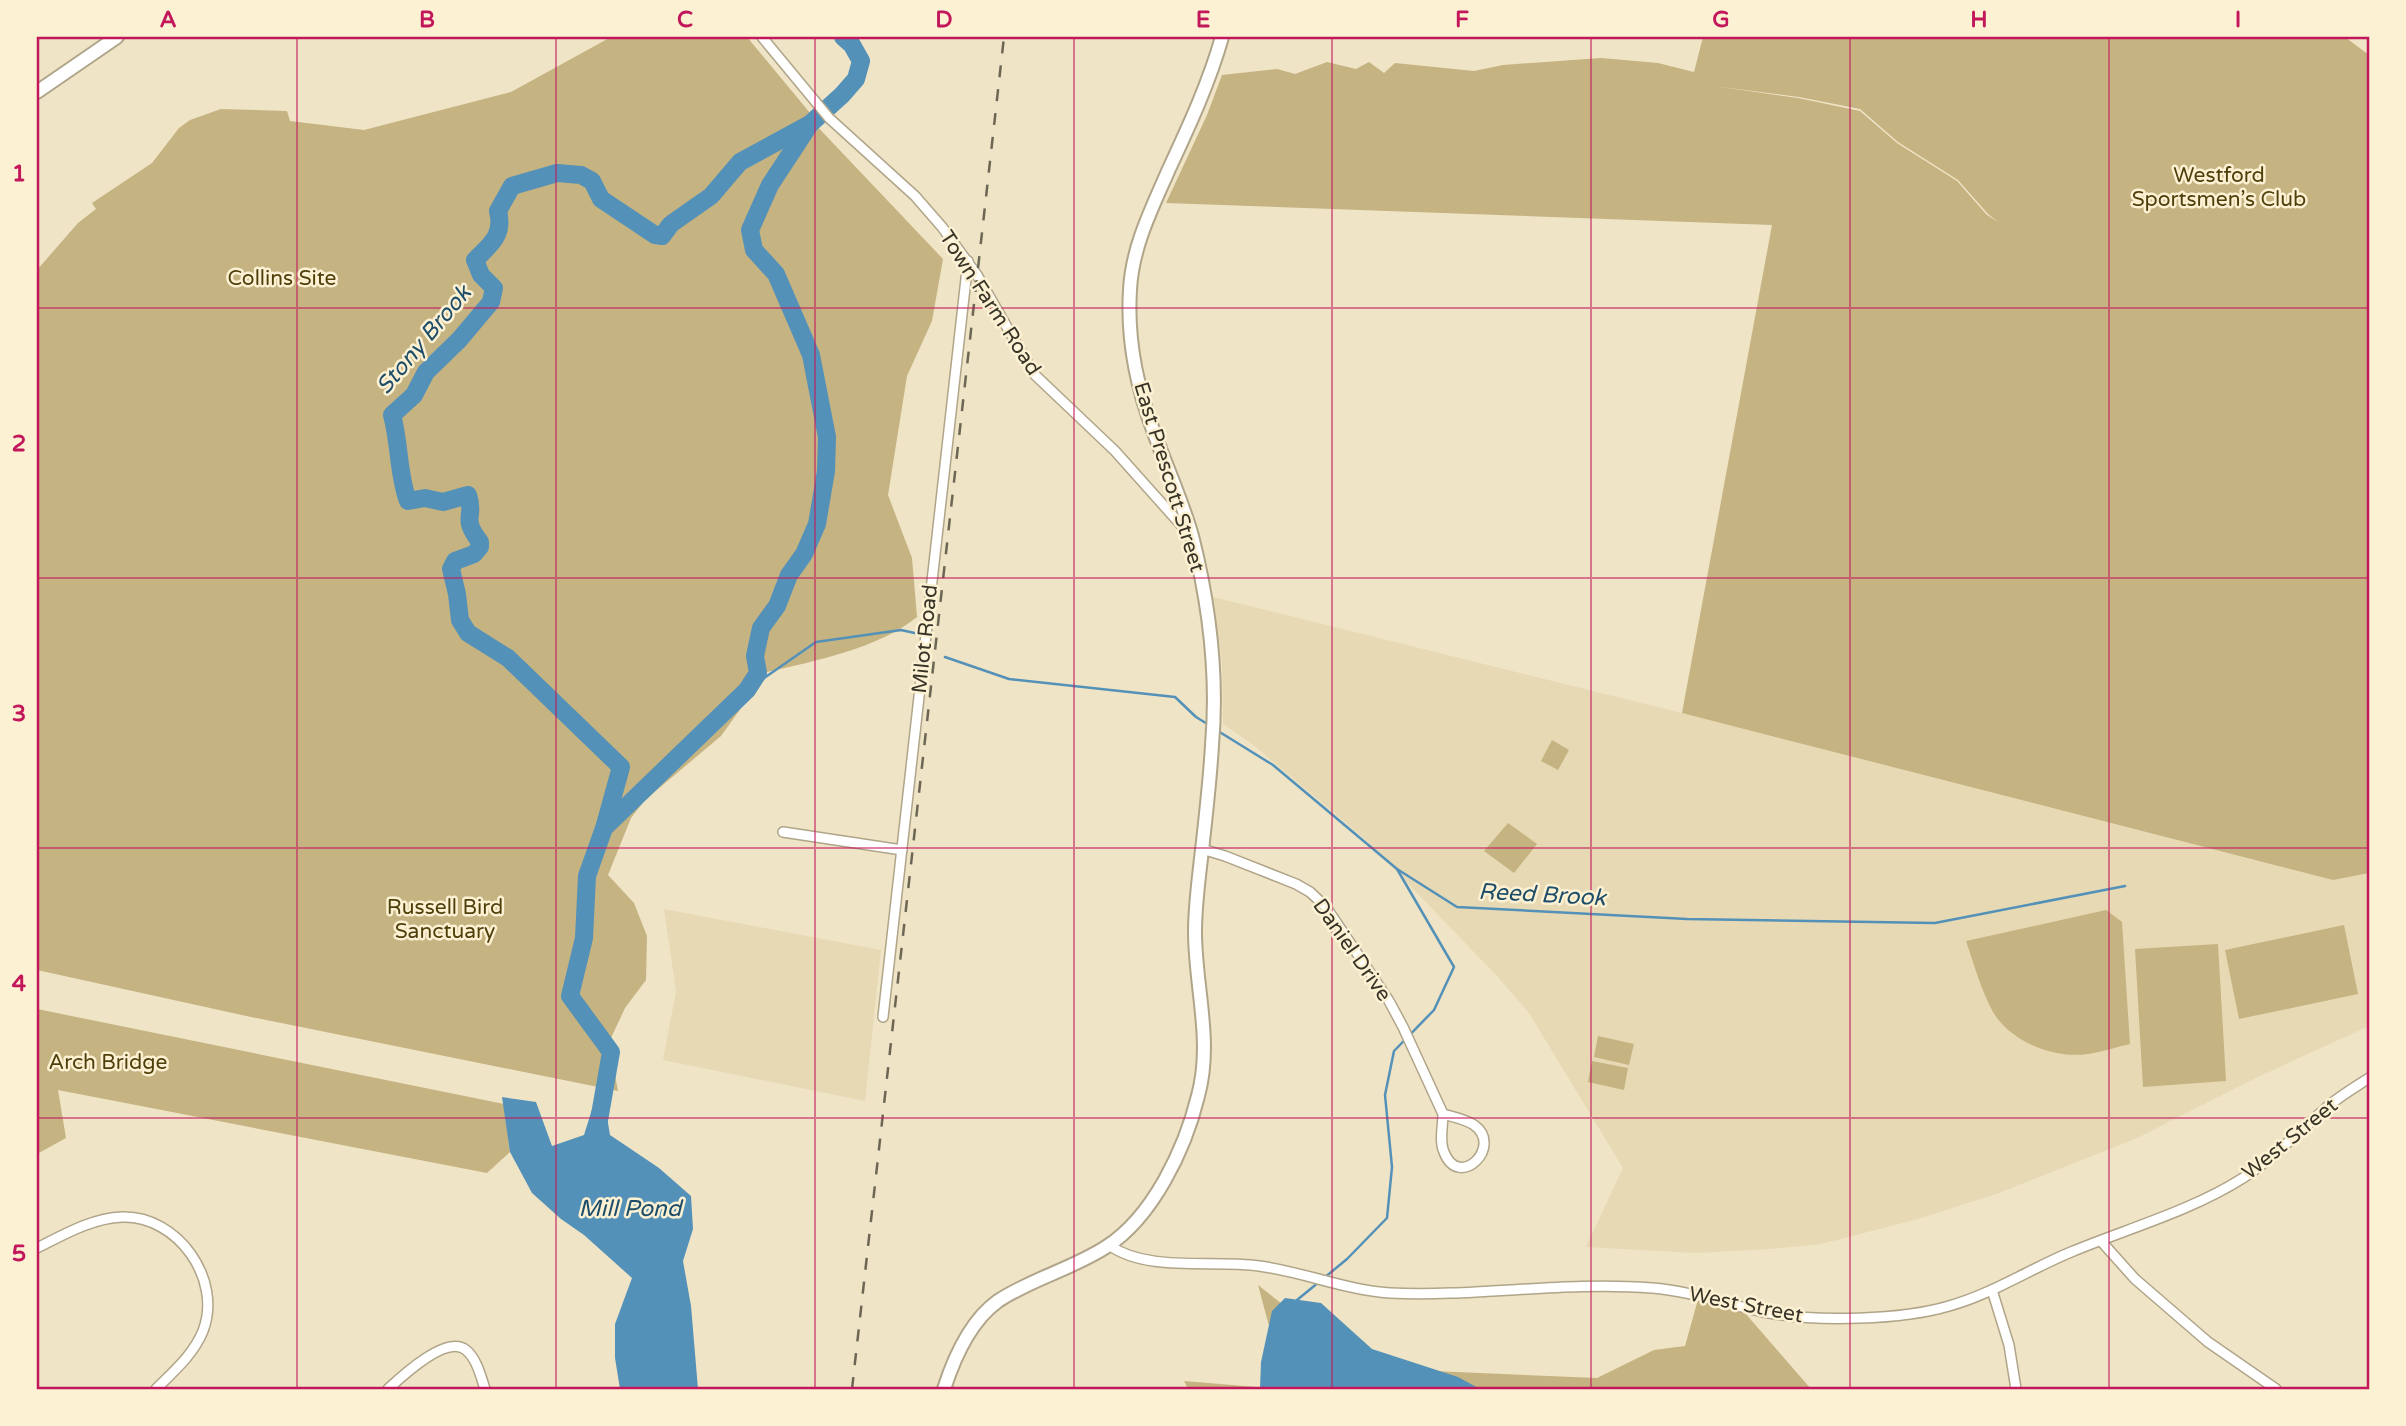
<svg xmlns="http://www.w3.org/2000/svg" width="2406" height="1426" font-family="'Varela Round',sans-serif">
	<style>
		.built { fill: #e7d9b4 }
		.green { fill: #c5b381; fill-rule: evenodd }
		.water { fill: #5491b8 }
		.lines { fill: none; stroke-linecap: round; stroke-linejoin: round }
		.stream { stroke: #5491b8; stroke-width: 2.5 }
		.river { stroke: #5491b8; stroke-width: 18 }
		.minor-casing { stroke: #b0a589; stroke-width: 12 }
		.secondary-casing { stroke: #b0a589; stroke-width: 16 }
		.minor { stroke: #fff; stroke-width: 9 }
		.secondary { stroke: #fff; stroke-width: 12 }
		.rail { stroke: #6c6655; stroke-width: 2.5; stroke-dasharray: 12 12; stroke-linecap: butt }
		.grid { fill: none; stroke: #c2185b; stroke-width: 2; stroke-opacity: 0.55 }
		.labels { text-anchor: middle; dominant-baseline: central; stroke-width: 5; stroke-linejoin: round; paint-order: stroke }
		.park-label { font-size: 21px; fill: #4f3f0b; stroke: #fdf1d3 }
		.street-label { font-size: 21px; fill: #383428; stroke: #fdf1d3 }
		.water-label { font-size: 23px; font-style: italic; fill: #1d4d69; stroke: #fdf1d3 }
		.neatline { fill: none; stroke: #c2185b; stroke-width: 2.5 }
		.grid-label { font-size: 23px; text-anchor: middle; font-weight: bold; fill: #c2185b }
	</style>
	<rect width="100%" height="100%" fill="#efe4c6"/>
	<g class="built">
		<path d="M1213 597 1682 713 2332 880 2369 873V1026L2260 1076 2135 1139 1996 1194 1918 1219 1821 1244 1770 1249 1696 1253 1586 1247 1623 1168 1529 1013 1497 976 1365 839 1252 744 1223 724 1222 661Z"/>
		<path d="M664 909 881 950 865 1101 663 1060 676 991Z"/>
	</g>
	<g class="green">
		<path d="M611 37H747L815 119 813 122 943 259 932 321 907 376 888 495 912 558 917 617C879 648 815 661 767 672L721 736 645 800 631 818 608 875 634 903 647 936 646 980 625 1008 603 1055 614 1070 618 1091 251 1017 37 970V270L78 223 96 209 92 203 152 163 179 128 190 120 221 109 287 111 290 121 364 130 511 92Z"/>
		<path d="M1703 37H2345L2369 55V873L2333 880 1682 713 1772 225 1166 203 1207 115 1222 75 1277 69 1295 74 1327 62 1356 69 1369 62 1384 73 1395 63 1474 71 1503 65 1601 58 1658 63 1694 72ZM1714 86 1799 97 1860 109 1898 142 1958 180 1988 214 1998 222 1987 215 1957 181 1897 143 1860 111 1798 98Z"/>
		<path d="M1552 740 1569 750 1558 770 1541 761Z"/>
		<path d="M1508 823 1537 844 1514 873 1484 851Z"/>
		<path d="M2106 910 2122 922 2130 1044C2116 1047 2102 1052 2088 1054 2054 1059 2011 1042 1993 1012 1981 990 1974 964 1966 941Z"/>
		<path d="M2344 925 2358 994 2239 1019 2225 950Z"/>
		<path d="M2218 944 2226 1081 2143 1087 2135 949Z"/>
		<path d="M37 1009 504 1104 510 1152 487 1173 58 1090 66 1138 37 1154Z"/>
		<path d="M1598 1036 1634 1044 1629 1065 1594 1057Z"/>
		<path d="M1592 1061 1628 1068 1624 1090 1588 1082Z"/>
		<path d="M1258 1285 1363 1368 1597 1378 1654 1350 1685 1346 1699 1296 1738 1305 1811 1389H1286Z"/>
		<path d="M1184 1381 1281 1389H1188Z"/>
	</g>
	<g class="water">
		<path d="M502 1097 536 1102 552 1146 584 1135 594 1103 605 1105 610 1135 659 1168 691 1196 693 1229 683 1261 691 1306 698 1389H620L615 1358V1324L632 1278 584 1235 561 1219 532 1193 510 1152Z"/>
		<path d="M1285 1298 1321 1303 1372 1349 1458 1377 1480 1389H1260L1261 1362 1272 1311Z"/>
	</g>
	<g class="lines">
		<g class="stream">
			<path d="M945 657 1009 679 1175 697 1196 717 1209 725"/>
			<path d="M747 690 816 642 901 630 919 634"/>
			<path d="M1218 731 1273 765 1397 869 1457 907 1687 919 1935 923 2125 886"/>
			<path d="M1324 1278 1347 1259 1387 1218 1392 1167 1385 1095 1394 1051 1434 1010 1454 967 1397 869"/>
			<path d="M1297 1300 1319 1282"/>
		</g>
		<g class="river">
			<path d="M605 825 621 767 508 658 468 633 460 620 457 594 451 569 455 561 474 554 480 547V542C460 516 476 518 468 495L443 502 425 498 408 501C398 475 400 444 392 415L414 395 426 372 459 340 491 302 494 288 481 275 475 260C491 244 504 235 498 211L512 186 557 173 581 175 592 181 601 199 655 235 662 236 671 224 711 196 740 162 810 124"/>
			<path d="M598 1126 611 1052 570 996 584 938 587 876 604 828 747 690 758 673 755 656 761 628 777 606 789 575 804 554 817 524 826 471 827 437 811 355 776 274 754 250 750 230 770 185 810 124 842 95 856 79 861 61 852 45 843 37"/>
		</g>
		<defs>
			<g id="minor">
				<path d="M762 37 829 118 915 196 942 227 977 275 1034 374 1115 451 1190 535"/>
				<path d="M783 832 902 850"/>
				<path d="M1202 849 1225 856 1296 884 1310 892 1326 907 1389 1001 1403 1027 1443 1114C1453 1117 1465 1119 1474 1125 1504 1146 1459 1191 1444 1152 1439 1141 1443 1126 1443 1114"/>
				<path d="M883 1017 968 261"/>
				<path d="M2101 1241 2135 1279 2208 1342 2276 1389"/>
				<path d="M1109 1245C1148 1273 1213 1259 1259 1266 1304 1272 1345 1290 1390 1293 1477 1297 1564 1281 1652 1288 1692 1291 1730 1306 1769 1313 1817 1322 1902 1320 1949 1306 1992 1294 2030 1269 2071 1252 2129 1228 2191 1211 2243 1178 2274 1158 2298 1132 2325 1109 2338 1097 2354 1088 2369 1078"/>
				<path d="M37 1248C63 1235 92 1218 122 1217 177 1215 223 1279 203 1331 193 1355 174 1371 156 1389"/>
				<path d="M1992 1290 2009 1345 2016 1389"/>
				<path d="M388 1389C402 1376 447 1334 466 1350 477 1359 481 1377 485 1389"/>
			</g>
			<g id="secondary">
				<path d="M37 92 117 37"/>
				<path d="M944 1389C954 1358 970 1321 998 1301 1031 1279 1072 1269 1106 1247 1153 1217 1185 1149 1198 1096 1213 1041 1195 987 1195 932 1195 904 1199 877 1202 850 1206 815 1210 780 1212 745 1218 676 1209 603 1192 536 1182 500 1166 466 1153 430 1137 387 1127 337 1130 290 1132 247 1152 208 1169 169 1189 126 1209 83 1222 37"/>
			</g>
		</defs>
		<use href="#minor" class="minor-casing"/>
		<use href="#secondary" class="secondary-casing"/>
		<use href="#minor" class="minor"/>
		<use href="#secondary" class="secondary"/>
		<path class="rail" d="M852 1389 1004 37"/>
	</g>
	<path class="grid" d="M297 37V1389M556 37V1389M815 37V1389M1074 37V1389M1332 37V1389M1591 37V1389M1850 37V1389M2109 37V1389M37 308H2369M37 578H2369M37 848H2369M37 1118H2369"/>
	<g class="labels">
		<g class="park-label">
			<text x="2219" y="175">Westford<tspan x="2219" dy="24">Sportsmen’s Club</tspan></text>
			<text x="282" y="278">Collins Site</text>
			<text x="445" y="907">Russell Bird<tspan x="445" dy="24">Sanctuary</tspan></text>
			<text x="108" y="1062">Arch Bridge</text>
		</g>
		<g class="street-label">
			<text transform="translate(990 303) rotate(57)">Town Farm Road</text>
			<text transform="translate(1169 477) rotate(73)">East Prescott Street</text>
			<text transform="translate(925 639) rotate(-84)">Milot Road</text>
			<text transform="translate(1352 950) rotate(55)">Daniel Drive</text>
			<text transform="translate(2290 1139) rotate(-39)">West Street</text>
			<text transform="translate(1746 1305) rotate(11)">West Street</text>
		</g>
		<g class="water-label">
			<text transform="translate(424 340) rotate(-50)">Stony Brook</text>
			<text transform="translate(1542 895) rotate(3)">Reed Brook</text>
			<text x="630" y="1209">Mill Pond</text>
		</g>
	</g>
	<rect width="2406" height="1426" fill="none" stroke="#fdf1d3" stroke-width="77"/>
	<rect x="38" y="38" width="2330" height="1350" class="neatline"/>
	<g class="grid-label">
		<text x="168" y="27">A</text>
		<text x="427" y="27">B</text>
		<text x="685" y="27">C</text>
		<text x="944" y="27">D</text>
		<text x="1203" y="27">E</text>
		<text x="1462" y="27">F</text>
		<text x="1721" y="27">G</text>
		<text x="1979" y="27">H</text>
		<text x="2238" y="27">I</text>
		<text x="19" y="181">1</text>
		<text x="19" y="451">2</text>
		<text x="19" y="721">3</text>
		<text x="19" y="991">4</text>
		<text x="19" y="1261">5</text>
	</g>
</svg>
